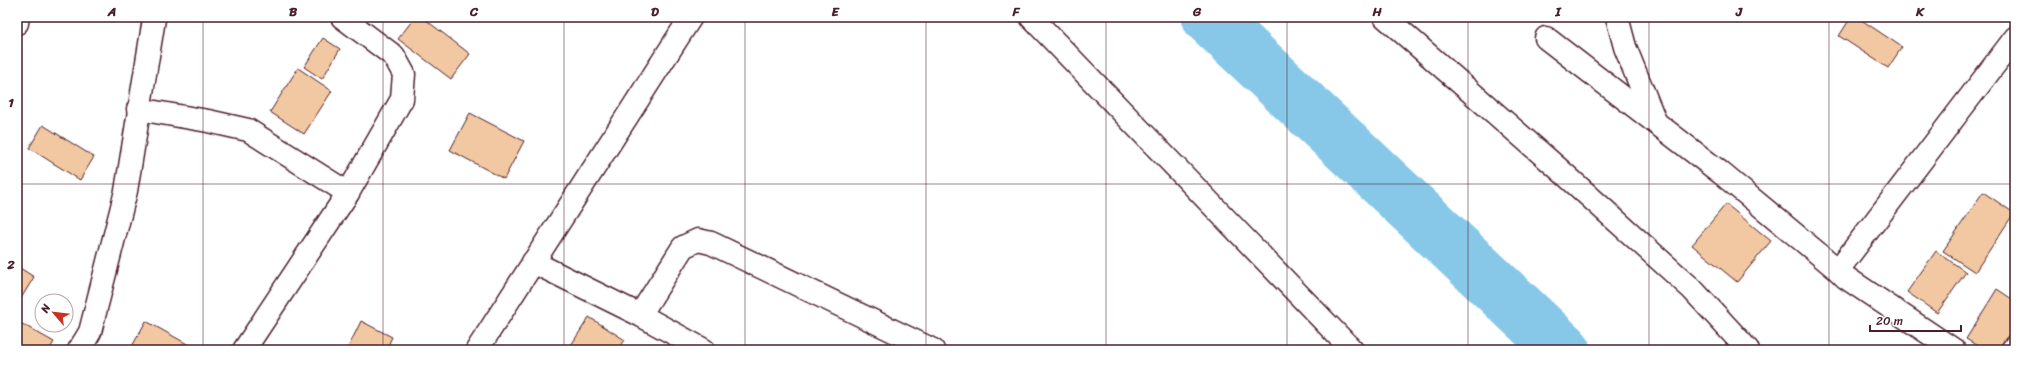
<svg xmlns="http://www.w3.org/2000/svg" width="2032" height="367" font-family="Sriracha,sans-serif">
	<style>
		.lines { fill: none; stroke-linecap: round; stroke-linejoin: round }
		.river { stroke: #87c8e8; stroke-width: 55 }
		.building { fill: #f1c8a1; stroke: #4a1f2b }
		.street-casing { stroke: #4a1f2b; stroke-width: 25 }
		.street { stroke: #fff; stroke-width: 22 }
		.grid { fill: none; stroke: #4a1f2b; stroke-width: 1; stroke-opacity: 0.55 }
		.neatline { fill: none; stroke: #4a1f2b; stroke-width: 1.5 }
		.grid-label { font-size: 13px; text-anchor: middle; font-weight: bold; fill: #4a1f2b }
	</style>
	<rect width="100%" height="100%" fill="#fff"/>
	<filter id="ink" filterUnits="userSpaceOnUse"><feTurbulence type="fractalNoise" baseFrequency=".025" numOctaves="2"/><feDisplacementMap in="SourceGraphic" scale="8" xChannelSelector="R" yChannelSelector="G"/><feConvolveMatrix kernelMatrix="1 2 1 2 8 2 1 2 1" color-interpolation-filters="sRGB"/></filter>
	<g filter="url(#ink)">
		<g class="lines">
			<path class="river" d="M1209 17 1563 350"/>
		</g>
		<g class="building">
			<path d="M415 17H422L470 54 451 79 398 39Z"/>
			<path d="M1851 17H1857L1902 47 1888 68 1839 36Z"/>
			<path d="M323 38 340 49 322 79 304 67Z"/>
			<path d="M298 68 332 91 304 134 270 112Z"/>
			<path d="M470 113 524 141 504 179 450 150Z"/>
			<path d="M43 125 94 157 80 180 29 148Z"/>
			<path d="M1983 192 2014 213 1975 272 1943 251Z"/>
			<path d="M1726 204 1771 241 1737 282 1692 245Z"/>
			<path d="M1936 251 1966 272 1937 313 1907 292Z"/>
			<path d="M17 266 34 277 17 305Z"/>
			<path d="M1997 289 2015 301V332L2003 350H1984L1966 339Z"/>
			<path d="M589 317 625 340 618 350H568Z"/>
			<path d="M17 321 54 342 49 350H17Z"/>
			<path d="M146 321 198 350H130Z"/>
			<path d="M361 321 392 337 386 350H352L348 348Z"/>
		</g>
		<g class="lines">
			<defs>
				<g id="street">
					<path d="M1031 17 1352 350"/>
					<path d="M1385 17 1560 170 1692 289 1748 350"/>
					<path d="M1617 17 1625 47 1655 121"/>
					<path d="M17 23 18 17"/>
					<path d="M1546 38 1721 173 1838 270"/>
					<path d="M138 109 208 121 248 130 348 193"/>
					<path d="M533 262 640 315 704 350"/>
					<path d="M640 315 683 247 698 240 711 243 933 350"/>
					<path d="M79 350 90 332 126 191 154 19"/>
					<path d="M244 350 348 193 402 99 404 74 394 56 342 17"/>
					<path d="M477 350 691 17"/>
					<path d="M1954 350 1845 277 1838 270 2015 38"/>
					<path d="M2012 350 2015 346"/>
				</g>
			</defs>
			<use href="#street" class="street-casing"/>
			<use href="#street" class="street"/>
		</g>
	</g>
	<path class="grid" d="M203 17V350M383 17V350M564 17V350M745 17V350M926 17V350M1106 17V350M1287 17V350M1468 17V350M1649 17V350M1829 17V350M17 184H2015"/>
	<rect width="2032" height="367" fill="none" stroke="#fff" stroke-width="44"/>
	<g transform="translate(54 313) rotate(298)"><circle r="19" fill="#ffffff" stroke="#b7a5aa"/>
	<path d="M0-3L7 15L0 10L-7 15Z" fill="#c8321e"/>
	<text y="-6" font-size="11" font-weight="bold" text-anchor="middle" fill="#4a1f2b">N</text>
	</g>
	<path d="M1870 325v6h91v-6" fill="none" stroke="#4a1f2b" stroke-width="2"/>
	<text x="1876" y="325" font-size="12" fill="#4a1f2b" stroke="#ffffff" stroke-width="3" paint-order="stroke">20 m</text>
	<rect x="22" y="22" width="1988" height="323" class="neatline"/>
	<g class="grid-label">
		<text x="112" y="16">A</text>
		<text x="293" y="16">B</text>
		<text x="474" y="16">C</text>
		<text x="655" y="16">D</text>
		<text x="835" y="16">E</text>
		<text x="1016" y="16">F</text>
		<text x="1197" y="16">G</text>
		<text x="1377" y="16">H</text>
		<text x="1558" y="16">I</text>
		<text x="1739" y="16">J</text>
		<text x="1920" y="16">K</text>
		<text x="11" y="107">1</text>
		<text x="11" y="269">2</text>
	</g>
</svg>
